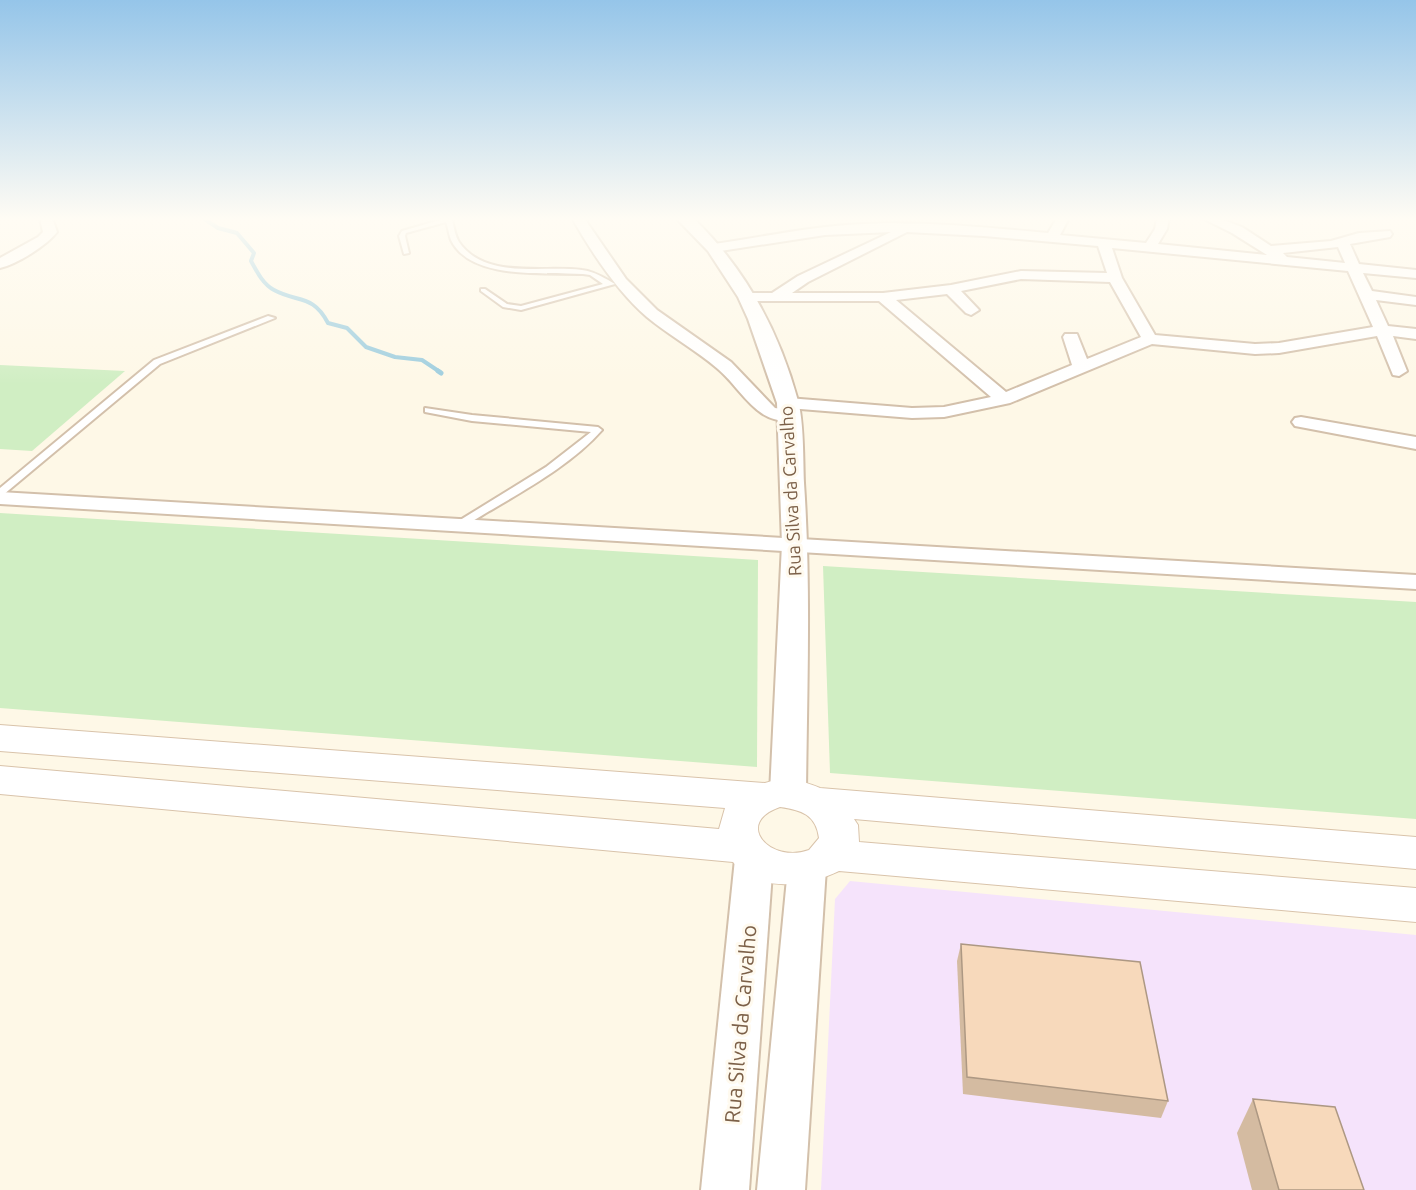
<svg xmlns="http://www.w3.org/2000/svg" width="1416" height="1190" font-family="Ubuntu,sans-serif">
	<style>
		.education { fill: #f5e3fb }
		.green { fill: #d0eec3 }
		.lines { fill: none; stroke-linecap: round; stroke-linejoin: round }
		.stream-far1 { stroke: #9dcdde; stroke-width: 4 }
		.stream { stroke: #9dcdde; stroke-width: 5 }
		.service-casing { stroke: #d3c0ab; stroke-width: 4 }
		.minor-casing { stroke: #d3c0ab; stroke-width: 4 }
		.tertiary-casing { stroke: #d3c0ab; stroke-width: 4 }
		.secondary-casing { stroke: #d9c3aa; stroke-width: 2 }
		.service { fill: #fff; fill-rule: evenodd }
		.minor { fill: #fff; fill-rule: evenodd }
		.tertiary { fill: #fff; fill-rule: evenodd }
		.secondary { fill: #fff; fill-rule: evenodd }
		.wall { fill: #d4bba1 }
		.building { fill: #f7d9bb; stroke: #ad9883; stroke-width: 1.5 }
		.labels { text-anchor: middle; dominant-baseline: central; stroke-width: 6; stroke-linejoin: round; paint-order: stroke }
		.street-label { font-size: 18px; fill: #7c6048; stroke: #fffaef }
		.near-street-label { font-size: 21px; fill: #7c6048; stroke: #fffaef }
	</style>
	<rect width="100%" height="100%" fill="#fef8e7"/>
	<path class="education" d="M850 881 1416 935V1190H821L835 899Z"/>
	<g class="green">
		<path d="M0 365 125 371 32 451 0 449Z"/>
		<path d="M0 513 758 560 757 767 0 708Z"/>
		<path d="M823 566 1416 602V819L830 773Z"/>
	</g>
	<g class="lines">
		<path class="stream-far1" d="M203 218 218 228 237 233 254 253 251 261C257 272 263 284 274 290 298 303 313 294 328 323L347 328 366 347 395 357 422 360 440 372"/>
		<path class="stream" d="M438 371 441 373"/>
		<defs>
			<g id="service">
				<path d="M447 218H456L452 220C454 227 455 236 459 242 485 280 543 265 582 270 594 271 606 279 615 284L521 310 503 307 481 291V289H485L507 304 521 306 603 284 590 275 583 274C546 272 471 281 451 240 449 235 448 227 446 222L406 233 405 236 409 253 404 254 399 236 402 231Z"/>
				<path d="M268 316 275 318 160 364 3 495 0 496V488L154 360Z"/>
				<path d="M425 408 472 415 598 427 602 430C573 463 530 487 493 509 482 515 471 523 460 527L457 526 455 524 457 522 546 467 591 432 472 421 425 412Z"/>
			</g>
			<g id="minor">
				<path d="M40 218H52L57 232C46 246 17 264 0 268V258L38 237 43 232Z"/>
				<path d="M572 218H584L626 279 657 310 731 362 775 408 794 411 797 415 794 419C758 428 742 389 718 369 696 350 670 336 647 317 616 290 592 253 572 218Z"/>
				<path d="M1057 218H1069L1060 235 1146 243 1155 229 1157 218H1169L1167 229 1158 244 1267 255 1232 233 1202 218H1218L1242 227 1271 246 1331 241 1359 233 1390 231 1392 234 1390 237 1350 244 1359 264 1416 270V278L1363 273 1372 291 1416 297V305L1376 300 1388 326 1416 329V339L1393 336 1407 371 1399 376 1393 375 1377 336 1279 353 1255 354 1152 344 1010 403 944 417 912 418 788 408 782 407 779 403 782 399 788 398 912 408 944 407 991 397 879 301H747L740 297 747 293H772L798 276 891 232 825 235 714 252 707 248 714 244C758 238 802 228 846 225 913 220 981 227 1048 233ZM907 232 984 236 1098 246 1107 273 1021 271 951 285 883 293H792L808 282ZM1338 247 1345 263 1287 257 1283 253ZM1112 248 1348 271 1373 327 1279 343 1255 344 1155 335 1122 278ZM1021 279 1110 282 1141 337 1087 359 1077 334H1065L1063 337 1072 365 1006 392 896 300 947 294 966 313 971 315 979 310 961 291Z"/>
				<path d="M1301 417 1416 437V449L1295 426 1292 422 1295 418Z"/>
				<path d="M0 492 1416 575V589L0 504Z"/>
			</g>
			<g id="tertiary">
				<path d="M676 218H693C745 268 779 331 798 401 804 423 803 460 804 483 811 586 807 690 806 793L800 802 788 806 776 802 770 793 782 544 777 403 748 319 738 297 708 251Z"/>
				<path d="M754 845 767 849 773 859 749 1190H701L735 859 741 849Z"/>
				<path d="M807 853 820 858 826 868 805 1190H757L788 868 794 858Z"/>
			</g>
			<path id="secondary" d="M0 725 765 783C784 777 801 780 820 788L1416 837V869L854 819 858 825 859 842 1416 888V922L839 871C808 886 758 894 733 862L0 794V766L719 829 725 808 0 751ZM780 807C802 810 816 815 819 838L809 850C770 864 733 823 780 807Z"/>
		</defs>
		<use href="#service" class="service-casing"/>
		<use href="#minor" class="minor-casing"/>
		<use href="#tertiary" class="tertiary-casing"/>
		<use href="#secondary" class="secondary-casing"/>
		<use href="#service" class="service"/>
		<use href="#minor" class="minor"/>
		<use href="#tertiary" class="tertiary"/>
		<use href="#secondary" class="secondary"/>
	</g>
	<g class="wall">
		<path d="M961 944 1168 1101 1161 1118 963 1094 957 961Z"/>
		<path d="M1253 1099 1364 1190H1252L1237 1133Z"/>
	</g>
	<g class="building">
		<path d="M961 944 1140 962 1168 1101 967 1077Z"/>
		<path d="M1253 1099 1335 1107 1364 1190H1279Z"/>
	</g>
	<linearGradient id="sky" x2="0" y2="1"><stop stop-color="#95c5e9"/><stop offset="0.57" stop-color="#fffcf4"/><stop offset="1" stop-color="#fffcf4" stop-opacity="0"/></linearGradient>
	<rect width="1416" height="384" fill="url(#sky)"/>
	<g class="labels">
		<g class="street-label">
			<text transform="translate(790 491) rotate(-93)">Rua Silva da Carvalho</text>
		</g>
		<g class="near-street-label">
			<text transform="translate(740 1024) rotate(-85)">Rua Silva da Carvalho</text>
		</g>
	</g>
</svg>
